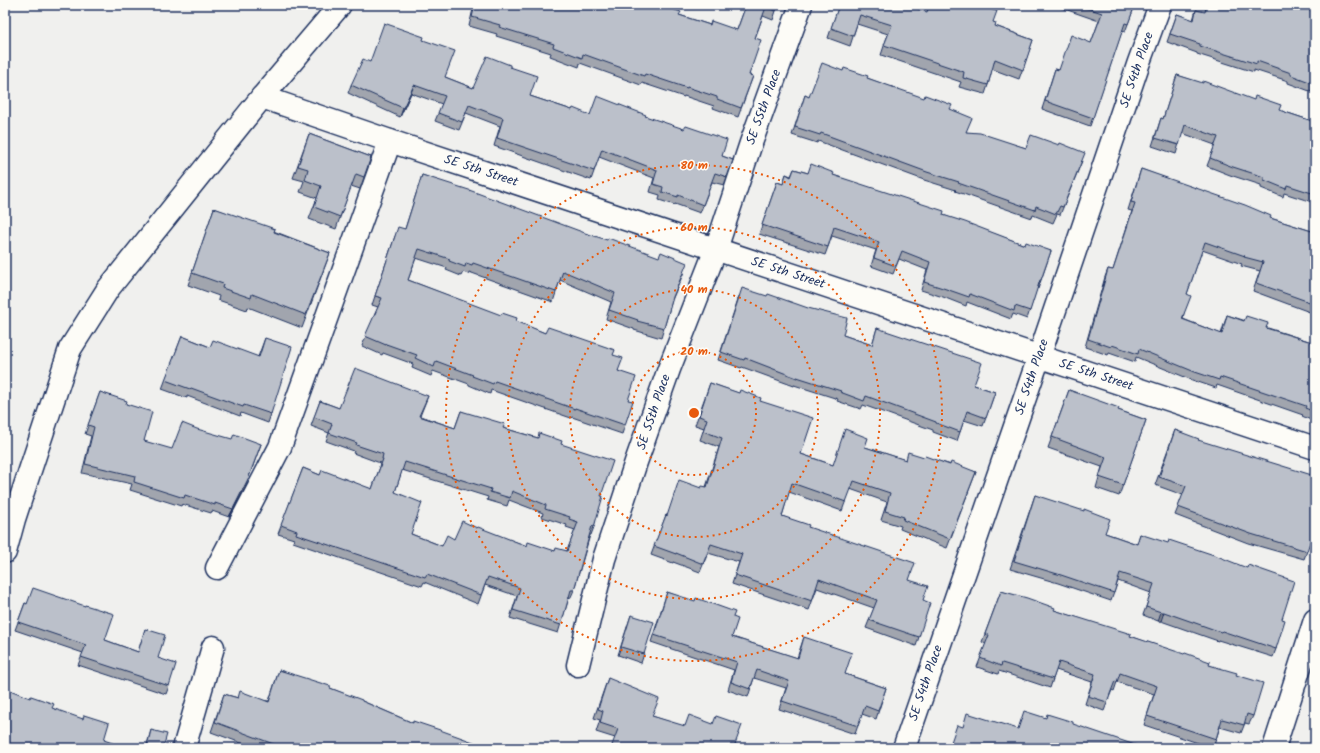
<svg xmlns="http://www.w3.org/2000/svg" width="1320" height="753" font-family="Kalam,sans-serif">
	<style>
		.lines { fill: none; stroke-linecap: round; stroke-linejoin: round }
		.minor-casing { stroke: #1b2f5e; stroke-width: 25 }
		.minor { stroke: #fdfcf7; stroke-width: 22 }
		.wall { fill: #a1a5ae; stroke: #1b2f5e; fill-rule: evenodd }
		.shaded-wall { fill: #83868d; stroke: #1b2f5e }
		.building { fill: #bbc0ca; stroke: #1b2f5e; fill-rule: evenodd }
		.ring { fill: none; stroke: #e8590c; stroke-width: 2; stroke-dasharray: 2 4 }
		.labels { text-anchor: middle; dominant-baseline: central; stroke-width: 3; stroke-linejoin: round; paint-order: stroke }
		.street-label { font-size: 13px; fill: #1b2f5e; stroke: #fdfcf7 }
		.centre { fill: #e8590c; stroke: #fdfcf7; stroke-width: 2 }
		.ring-label { font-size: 12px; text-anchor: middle; font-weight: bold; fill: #e8590c; stroke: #fdfcf7; stroke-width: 3; stroke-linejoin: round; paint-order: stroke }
	</style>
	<rect width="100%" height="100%" fill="#f0f0ee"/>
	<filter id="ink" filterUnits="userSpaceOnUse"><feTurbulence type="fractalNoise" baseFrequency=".025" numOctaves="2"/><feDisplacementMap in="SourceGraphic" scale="8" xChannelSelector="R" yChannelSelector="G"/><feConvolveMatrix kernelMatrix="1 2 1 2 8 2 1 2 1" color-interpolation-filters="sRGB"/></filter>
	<g filter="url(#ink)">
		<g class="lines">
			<defs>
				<g id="minor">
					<path d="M262 97 390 141 1315 448"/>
					<path d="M5 552 14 519 70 349 108 289 262 97 340 5"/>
					<path d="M217 568 280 447 390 141"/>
					<path d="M578 665 604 559 636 462 669 369 716 249 751 143 801 5"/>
					<path d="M184 748 213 647"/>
					<path d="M904 748 1039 357 1139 62 1160 5"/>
					<path d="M1274 748 1315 620"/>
				</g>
			</defs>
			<use href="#minor" class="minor-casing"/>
			<use href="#minor" class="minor"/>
		</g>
		<g class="wall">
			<path d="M474 5H660L679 15 710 25 737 30 745 8 736 5H778L773 20 763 16 755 38 749 75 753 76 738 117 713 108 714 106 684 96V97L642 83 641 85 580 63 579 67 550 56 551 53 496 36 497 34 469 26Z"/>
			<path d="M839 5 926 12 982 7 993 22 995 26 1033 40 1019 79 992 69 988 85 985 94 959 87 961 82 881 55 888 34 857 24 850 46 828 38Z"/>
			<path d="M1053 5H1135L1125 32 1122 31 1090 126 1042 109 1055 69 1059 70 1091 43 1099 21Z"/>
			<path d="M1207 5H1303L1315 9V93L1288 83V81L1254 70V72L1197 54V53L1167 42 1177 14 1193 20 1196 10 1205 12Z"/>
			<path d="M423 40 445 77 473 88 510 67 530 96 572 110 590 115 645 116 722 156 733 160 724 185 712 182 700 213 675 204V205L659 200 660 195 650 192 654 178 599 157 591 180 494 146 500 126 466 113 459 130 435 121 442 104 411 93 400 117 348 93 351 85 370 62Z"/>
			<path d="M843 71 867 78 950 109 966 132 1026 148 1082 161 1060 215 1057 214 1053 223 1033 215 1032 218 955 191 956 190 924 180 818 141 817 143 792 135 805 95 809 97Z"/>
			<path d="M1177 75 1279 110 1315 122V203L1284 193 1283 197 1261 188V185L1230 175 1207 166 1215 145 1182 133 1176 154 1152 146 1161 118 1163 119Z"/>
			<path d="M309 134 371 157 360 189 351 186 336 229 309 219 317 198 300 192 304 181 293 178Z"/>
			<path d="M794 169 808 173 833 175 1025 245 1051 251 1038 289 1037 288 1027 319 1013 314 1011 319 967 302 966 306 943 297 921 290 927 270 899 259 893 274 871 266 876 250 832 236 825 255 759 234 777 182 783 184 786 174 791 176Z"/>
			<path d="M1141 169 1270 218 1315 232V314L1253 291 1260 271 1241 266 1242 264 1202 250 1187 294 1183 319 1221 334 1227 315 1315 343V422L1302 416 1303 415 1217 385 1216 388 1192 380 1136 357 1135 362 1109 353 1108 355 1085 347 1105 277 1108 269 1113 270 1132 211 1128 210Z"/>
			<path d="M422 175 684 272 672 300 664 328 661 338 634 330V329L606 319 611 302 560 280 553 302 469 272 468 274 463 272 461 276 446 270 447 268 416 258 408 280 545 333 613 355 628 400 625 425 622 434 572 417 571 418 491 390 490 394 469 385V384L433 371 431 376 412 368 413 364 383 353 382 355 362 346 378 307 372 305 395 236 405 229Z"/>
			<path d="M214 208 330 253 302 328 248 307 247 310 218 300 219 296 188 285Z"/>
			<path d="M739 296 843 335 872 345 877 328 974 385 995 392 983 426 964 420 957 441 933 432V430L863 405 861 409 837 401 838 399 794 385V386L742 367 741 368 718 360Z"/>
			<path d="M182 336 210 347 258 357 265 338 271 414 268 423 241 413 240 416 187 396V398L162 389Z"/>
			<path d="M710 383 760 401 801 454 833 465 865 447 905 460 924 457 976 472 947 548 900 529 901 526 881 520 887 502 850 489 842 511 789 492 782 516 808 527 909 580 923 600 919 637 916 646 866 628 874 608 817 588 809 610 732 584 739 562 708 553 700 572 673 562V563L651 555 666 515H667L701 488 706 487 719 447 700 440 704 428 695 425Z"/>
			<path d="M1069 390 1118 410 1146 420 1119 496 1096 488 1102 467 1048 448Z"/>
			<path d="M100 392 126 404 144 441 245 488 229 517 212 511 211 513 182 504 181 506 130 490 132 484 82 473 91 436 85 434Z"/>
			<path d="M428 396 420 416 455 428 461 411 503 428 538 438 561 444 601 496 594 527 591 535H590L574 590 570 599 569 598 558 633 510 618 517 596 485 585 478 604 424 582 422 586 293 542 294 539 278 534 303 468 320 475 372 489 380 467H379L380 463 353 453 354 451 326 441 329 433 311 426 320 401 339 408ZM402 470 488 497 487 500 507 506 509 500 543 513 542 517 567 525 566 527 575 530 567 551H555L527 546 477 528 454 539 442 546 411 534 395 492Z"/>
			<path d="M1175 430 1198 440 1307 551 1304 559 1248 543 1175 515 1183 495 1155 485Z"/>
			<path d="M1035 495 1105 533 1137 544 1140 534 1282 619 1276 649 1273 657 1218 640V641L1161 621H1158L1143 615 1151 593 1118 581 1111 601 1058 583 1010 569Z"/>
			<path d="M1001 591 1054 610 1130 636 1236 675 1253 716 1249 724 1245 723 1241 733 1220 727 1213 748 1144 725 1154 694 1117 682 1114 691 1112 690 1104 711 1085 704 1092 682 1056 670 1050 688 999 671 998 674 977 667 986 644 982 642Z"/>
			<path d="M667 592 733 617 732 637 797 658 804 637 845 674 886 688 876 719 862 714 855 734 779 709 786 688 754 678 748 697 728 690 734 670 651 642Z"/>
			<path d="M25 603 105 640 138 652 145 629 169 686 166 694 78 665 83 653 15 630Z"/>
			<path d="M631 615 644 654 641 663 618 655Z"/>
			<path d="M279 670 330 688 362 701 413 723 490 748H255L211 732 224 694 238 698 269 701Z"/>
			<path d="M608 678 652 716 735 744 615 738 596 732 600 720 594 718Z"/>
			<path d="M151 730 163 748H146Z"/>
		</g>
		<g class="shaded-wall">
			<path d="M414 85 411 93 400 117 403 108Z"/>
			<path d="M261 444 245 488 229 517 233 509Z"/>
			<path d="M1161 612H1164L1161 621H1158Z"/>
		</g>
		<g class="building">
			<path d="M475 5H660L681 12 679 15 710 25 711 21 737 30 746 5H778L776 11 766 7 755 38 761 40 749 75 753 76 741 108 717 99V97L687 87V88L645 74 644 76 583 54 582 58 553 47 554 44 499 27 500 25 472 17Z"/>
			<path d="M839 5H907L927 12 929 5H982V7L997 11 993 22 996 23 995 26 1033 40 1023 70 995 59 988 85 963 78 964 72 884 45 892 25 860 15 853 36 831 28Z"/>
			<path d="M1078 5H1135L1128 24 1125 23 1093 118 1045 101 1055 69 1059 70 1071 35 1091 43 1102 13Z"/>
			<path d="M1207 5H1303L1315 9V84L1291 75V73L1257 61V64L1200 46V44L1170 34 1177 14 1194 20 1196 10 1205 12Z"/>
			<path d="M384 23 424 37 423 40 455 51 445 77 473 88 487 56 510 65V67L537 76 530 96 572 110 573 108 590 115 597 96 646 115 645 116 684 129 686 126 727 140 722 156 733 160 727 177 715 173 703 205 678 195V197L662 192 663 187 653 184 657 170 602 149 594 171 497 138 503 118 469 105 462 122 438 113 445 96 414 85 403 108 351 85 363 59 370 62Z"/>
			<path d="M822 63 843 71 844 68 868 76 867 78 924 98 925 95 952 105 950 109 972 118 966 132 980 133 1026 148 1031 135 1059 145 1060 143 1085 153 1063 207 1060 206 1056 214 1036 206 1035 210 958 183 959 182 927 172 821 133 820 135 795 127 805 95 809 97Z"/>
			<path d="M1177 75 1203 83V81L1254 100 1255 96 1281 105 1279 110 1315 122V194L1287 185 1286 189 1264 180V177L1233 167 1210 158 1218 137 1185 125 1179 145 1155 138 1161 118 1163 119Z"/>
			<path d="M309 134 371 157 364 177 356 174 340 217 314 207 321 186 305 180 308 169 298 166Z"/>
			<path d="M811 164 834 173 833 175 944 211 943 215 965 222 1025 245 1026 242 1051 251 1041 280H1040L1030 311 1015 306 1014 311 970 294 969 297 946 289 924 282 930 262 902 251 896 266 874 258 879 242 834 227 828 247 762 225 777 182 783 184 786 174 791 177 794 169 808 173Z"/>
			<path d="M1141 169 1245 205 1271 216 1270 218 1315 232V304L1256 283 1263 262 1244 257 1245 256 1205 242 1187 294 1191 296 1182 319 1222 334 1227 315 1244 321 1246 316 1268 323 1266 328 1315 343V412L1305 408 1306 406 1220 377 1219 380 1195 372 1139 349 1138 354 1112 345 1111 347 1088 339 1108 269 1113 270 1135 203 1131 202Z"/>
			<path d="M422 175 469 190 585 233 607 240 608 238 659 257 661 252 687 263 673 297 664 328 637 321 638 320 609 310 615 293 563 271 556 292 473 263 472 265 466 263 465 267 449 261 450 259 419 249 408 280 501 315 502 313 517 318 516 321 545 333 548 327 615 350 613 355 623 358 618 371 636 377 628 400 633 401 625 425 575 408V409L495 381 493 384 472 376 473 375 436 361 434 367 415 358 417 355 386 344V345L365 336 382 298 375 296 398 227 405 229Z"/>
			<path d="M214 208 275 229 274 232 330 253 306 315 252 294 251 298 222 288 223 284 192 273Z"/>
			<path d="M742 288 767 296 768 294 808 308 847 318 843 335 872 345 877 328 982 363 974 385 995 392 986 418 967 411 960 432 936 423V422L866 396 864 401 840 392 841 391 797 377V378L745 358 744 360 721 352Z"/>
			<path d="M182 336 210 347 213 340 259 357 265 338 292 347 271 414 244 405 243 407 191 388 190 389 165 380Z"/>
			<path d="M355 368 428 396 419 416 455 428 461 411 505 424 503 428 538 438 539 433 562 441 561 444 613 461 601 496H603L594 527 592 526 574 590H571L561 625 513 610 520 588 488 577 481 595 427 574 425 577 296 534 297 531 281 525 303 468 320 475 322 470 372 489 383 459H382L383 454 356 445 357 443 329 433 332 424 314 417 320 401 339 408ZM405 462 491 489 490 492 510 498 512 491 546 505 545 509 570 517 569 519 578 522 567 551 556 548 555 551 528 542 527 546 478 527 477 528 462 521 454 539 447 535 442 546 411 534 422 503 395 492Z"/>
			<path d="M710 383 739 393 740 390 761 398 760 401 813 418 801 454 833 465 845 429 868 438 865 447 906 460 908 452 924 457 925 456 950 465 951 462 976 472 950 539 903 520 904 517 885 511 890 493 854 481 846 502 792 483 782 516 809 525 808 527 915 563 909 580 928 586 923 600 930 603 919 637 869 620 877 600 819 579 812 601 735 575 742 554 711 544 703 564 676 553V554L654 546 666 515 667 516 679 480 701 488 702 486 707 487 722 438 703 431 707 419 699 416Z"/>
			<path d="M1069 390 1119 408 1118 410 1146 420 1123 485 1099 477 1106 457 1052 437Z"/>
			<path d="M100 392 127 401 126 404 152 412 144 441 172 449 182 423 197 429 232 439 234 434 261 444 248 479 233 509 215 503V505L185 495 184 498 134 482 135 476 85 464 94 427 88 425Z"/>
			<path d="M1175 430 1199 439 1198 440 1315 476V527L1307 551 1251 534 1178 507 1186 486 1159 477Z"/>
			<path d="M1035 495 1084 511V509L1110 519 1105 533 1137 544 1140 534 1168 543 1169 540 1217 556 1247 568 1248 565 1294 581 1282 619 1285 620 1276 649 1222 631 1221 632 1164 612H1161L1146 607 1154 584 1120 573 1114 593 1061 575 1014 561Z"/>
			<path d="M33 588 85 606V605L114 614 105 640 138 652 145 629 165 635 158 658 176 664 169 686 81 657 86 645 18 622 25 603 27 604Z"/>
			<path d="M1001 591 1027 598 1055 608 1054 610 1131 634 1130 636 1184 654 1185 653 1210 662 1209 665 1237 673 1236 675 1263 683 1253 716 1247 714 1244 725 1222 719 1216 739 1147 716 1157 686 1120 673 1117 682 1115 681 1107 702 1088 696 1095 674 1059 662 1053 679 1002 663 1001 666 980 658 989 635 985 634Z"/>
			<path d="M667 592 695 601 696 598 735 612 733 617 738 619 732 637 798 658 804 637 852 653 845 674 886 688 878 711 865 706 858 726 782 701 789 681 757 670 750 689 731 682 737 662 654 635Z"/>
			<path d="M631 615 654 622 644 654 621 647Z"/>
			<path d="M279 670 330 686V688L362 700V701L413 723V721L440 730 490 748H284L215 722 224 694 238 698 240 691 269 702Z"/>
			<path d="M608 678 659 699 652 716 685 726 689 715 713 724 716 716 742 725 735 744 745 748H611L618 729 600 723 603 711 598 709Z"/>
			<path d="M5 688 30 698 31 696 54 704 52 708 83 719 84 715 109 723 104 740 126 748H5Z"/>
			<path d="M1024 711 1046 718 1047 714 1073 722V724L1144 748H949L957 725 963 727 967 713 1018 729Z"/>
			<path d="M151 730 167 734 163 748H154L147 746Z"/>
			<path d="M798 744 809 748H796Z"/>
		</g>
	</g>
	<g class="ring">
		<circle cx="694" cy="413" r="62"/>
		<circle cx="694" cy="413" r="124"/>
		<circle cx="694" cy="413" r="186"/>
		<circle cx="694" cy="413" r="248"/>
	</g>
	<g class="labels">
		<g class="street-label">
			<text transform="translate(1137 70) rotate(-71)">SE 54th Place</text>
			<text transform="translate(764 107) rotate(-70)">SE 55th Place</text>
			<text transform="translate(481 171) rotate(18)">SE 5th Street</text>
			<text transform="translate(788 273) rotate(18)">SE 5th Street</text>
			<text transform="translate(1096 375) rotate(18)">SE 5th Street</text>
			<text transform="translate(1032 377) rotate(-71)">SE 54th Place</text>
			<text transform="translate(654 412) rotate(-71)">SE 55th Place</text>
			<text transform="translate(926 683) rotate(-71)">SE 54th Place</text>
		</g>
	</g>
	<circle cx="694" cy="413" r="6" class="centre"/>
	<g class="ring-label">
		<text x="694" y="169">80 m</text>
		<text x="694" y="231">60 m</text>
		<text x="694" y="293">40 m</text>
		<text x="694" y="355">20 m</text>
	</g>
	<rect width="1320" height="753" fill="none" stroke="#fdfcf7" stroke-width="20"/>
	<rect x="10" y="10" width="1300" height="733" fill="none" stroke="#1b2f5e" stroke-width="1.5" filter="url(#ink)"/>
</svg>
